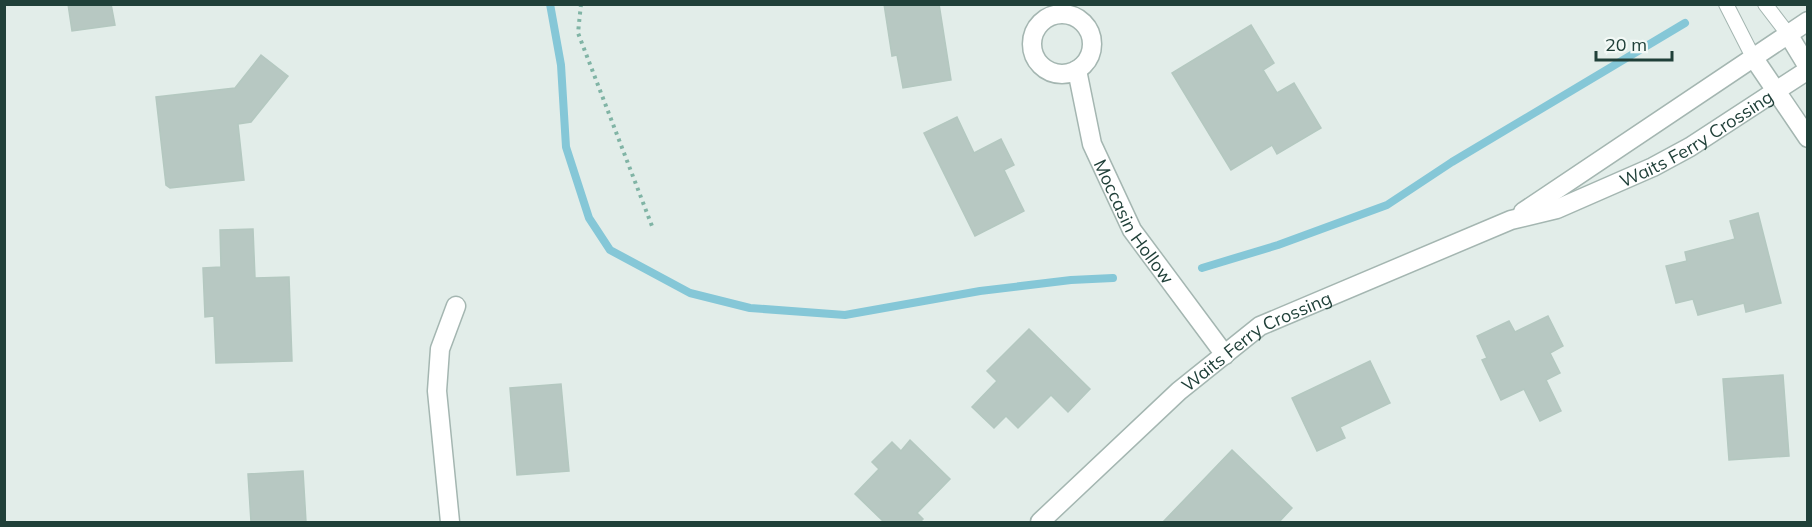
<svg xmlns="http://www.w3.org/2000/svg" width="1812" height="527" font-family="Mulish,sans-serif">
	<style>
		.lines { fill: none; stroke-linecap: round; stroke-linejoin: round }
		.stream { stroke: #85c7d7; stroke-width: 8 }
		.building { fill: #b7c8c2; stroke: #b4c8c0; stroke-width: 1.5 }
		.service-casing { stroke: #a4b6b1; stroke-width: 16 }
		.minor-casing { stroke: #a4b6b1; stroke-width: 21 }
		.path { stroke: #80b4a5; stroke-width: 4; stroke-dasharray: 3 4.5; stroke-linecap: butt }
		.service { stroke: #fff; stroke-width: 14 }
		.minor { stroke: #fff; stroke-width: 18 }
		.labels { text-anchor: middle; dominant-baseline: central; stroke-width: 4.5; stroke-linejoin: round; paint-order: stroke }
		.street-label { font-size: 18px; fill: #204039; stroke: #f3f9f6 }
	</style>
	<rect width="100%" height="100%" fill="#e2ede9"/>
	<g class="lines">
		<g class="stream">
			<path d="M550 4 561 65 566 147 589 218 610 250 690 293 750 308 845 315 980 291 1071 280 1113 278"/>
			<path d="M1202 268 1278 245 1387 205 1452 162 1685 23"/>
		</g>
	</g>
	<g class="building">
		<path d="M68 4H111L115 25 72 31Z"/>
		<path d="M884 4H939L951 80 903 88 897 55 892 56Z"/>
		<path d="M1251 25 1274 63 1263 70 1277 93 1294 83 1321 128 1277 154 1272 145 1231 170 1172 73Z"/>
		<path d="M261 55 288 76 251 122 238 124 244 180 170 188 166 185 156 97 235 88Z"/>
		<path d="M957 117 974 153 1001 139 1014 165 1004 170 1024 211 975 236 924 133Z"/>
		<path d="M1758 213 1781 303 1746 312 1744 303 1698 315 1693 299 1676 303 1666 266 1687 261 1685 252 1735 239 1730 221Z"/>
		<path d="M253 229 255 278 289 277 292 361 216 363 214 316 205 317 203 268 221 267 220 230Z"/>
		<path d="M1548 316 1563 346 1550 353 1560 373 1546 380 1561 411 1540 421 1524 389 1501 400 1482 360 1487 358 1477 336 1509 321 1515 332Z"/>
		<path d="M1029 329 1090 389 1068 412 1051 395 1018 428 1006 416 994 428 972 407 997 381 987 371Z"/>
		<path d="M1370 361 1390 403 1340 427 1345 438 1317 451 1292 398Z"/>
		<path d="M1783 375 1789 456 1729 460 1723 379Z"/>
		<path d="M561 384 569 471 517 475 510 388Z"/>
		<path d="M910 440 950 479 917 513 923 519 920 522H884L855 494 879 469 872 462 892 442 901 451Z"/>
		<path d="M1232 450 1292 508 1279 522H1163Z"/>
		<path d="M303 471 306 522H251L248 474Z"/>
	</g>
	<g class="lines">
		<defs>
			<g id="service">
				<path d="M1726 4 1753 57"/>
				<path d="M1765 4 1788 34"/>
			</g>
			<g id="minor">
				<circle cx="1062" cy="44" r="30"/>
				<path d="M1788 34 1808 67"/>
				<path d="M1753 57 1808 138"/>
				<path id="s1" d="M1077 70 1092 144 1132 230 1225 355"/>
				<path d="M1523 212 1808 21"/>
				<path d="M450 522 437 391 440 349 456 306"/>
				<path id="s2" d="M1040 522 1179 391 1260 326 1511 220 1557 209 1653 167 1690 147 1808 70"/>
			</g>
		</defs>
		<use href="#service" class="service-casing"/>
		<use href="#minor" class="minor-casing"/>
		<g class="path">
			<path d="M581 4 578 33 652 226"/>
			<path d="M772 4H773"/>
		</g>
		<use href="#service" class="service"/>
		<use href="#minor" class="minor"/>
	</g>
	<g class="labels">
		<g class="street-label">
			<text stroke="none"><textPath href="#s2" startOffset="771">Waits Ferry Crossing</textPath></text>
			<text stroke="none"><textPath href="#s1" startOffset="164">Moccasin Hollow</textPath></text>
			<text stroke="none"><textPath href="#s2" startOffset="284">Waits Ferry Crossing</textPath></text>
		</g>
	</g>
	<rect width="1812" height="527" fill="none" stroke="#204039" stroke-width="12"/>
	<path d="M1596 51v9h76v-9" fill="none" stroke="#204039" stroke-width="3"/>
	<text x="1605" y="51" font-size="18" fill="#204039" stroke="#f3f9f6" stroke-width="4.5" paint-order="stroke">20 m</text>
</svg>
